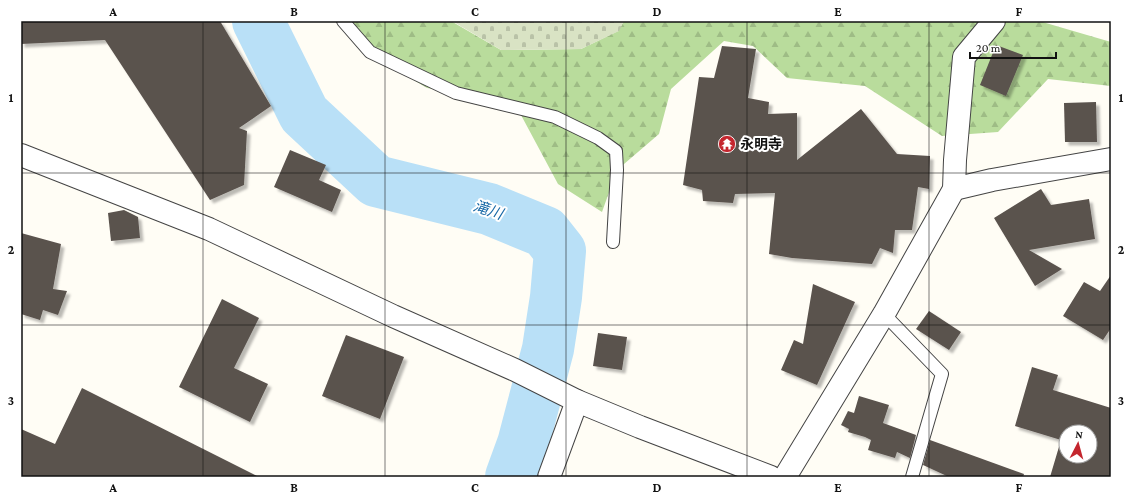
<svg xmlns="http://www.w3.org/2000/svg" width="1132" height="498" font-family="'Crimson Pro','Noto Sans JP',serif">
	<style>
		.forest { fill: url(#forest-firs) }
		.cemetery { fill: url(#cemetery-stones) }
		.lines { fill: none; stroke-linecap: round; stroke-linejoin: round }
		.river { stroke: #b9e0f7; stroke-width: 52 }
		.building { fill: #5a524d; fill-rule: evenodd; filter: url(#shadow) }
		.lane-casing { stroke: #444; stroke-width: 14 }
		.street-casing { stroke: #444; stroke-width: 24 }
		.lane { stroke: #fff; stroke-width: 12 }
		.street { stroke: #fff; stroke-width: 22 }
		.grid { fill: none; stroke: #111; stroke-width: 1; stroke-opacity: 0.55 }
		.labels { text-anchor: middle; dominant-baseline: central; stroke-width: 4; stroke-linejoin: round; paint-order: stroke }
		.poi-label { font-size: 14px; font-weight: bold; fill: #111; stroke: #fff; text-anchor: start }
		.water-label { font-size: 15px; font-style: italic; fill: #1768a6; stroke: #fff }
		.neatline { fill: none; stroke: #111; stroke-width: 1.5 }
		.grid-label { font-size: 13px; text-anchor: middle; font-weight: bold; fill: #111 }
	</style>
	<defs>
		<pattern id="forest-firs" width="22" height="20" patternUnits="userSpaceOnUse"><rect width="22" height="20" fill="#b9dc9c"/><path d="M5 1l3.5 6h-7zM16 11l3.5 6h-7z" fill="#9ebc85"/></pattern>
		<pattern id="cemetery-stones" width="16" height="16" patternUnits="userSpaceOnUse"><rect width="16" height="16" fill="#d9e3c4"/><path d="M2 7V4a2 2 0 0 1 4 0v3zM10 15v-3a2 2 0 0 1 4 0v3z" fill="#b9c2a7"/></pattern>
		<filter id="shadow"><feDropShadow dx="3.5" dy="3.5" stdDeviation="1" flood-color="#0004"/></filter>
	</defs>
	<rect width="100%" height="100%" fill="#fffdf5"/>
	<path class="forest" d="M337 21H451L501 50 581 49 618 31 624 21H1039L1111 42V86L1048 79 998 132 942 136 865 86 787 78 753 46 724 41 671 89 659 134 617 170 602 212 558 184 514 102 427 88 377 58Z"/>
	<path class="cemetery" d="M452 21H624L619 31 581 49 501 50Z"/>
	<g class="lines">
		<path class="river" d="M258 21 304 114 376 181 489 209 545 232 560 251 556 297 548 349 523 444 511 477"/>
	</g>
	<g class="building">
		<path d="M21 21H220L271 106 239 128 247 131 244 185 210 200 105 40 21 44Z"/>
		<path d="M996 45 1023 55 1006 96 980 85Z"/>
		<path d="M722 46 756 49 748 98 769 102 768 114 797 113V160L861 109 897 154 930 156 929 189 918 187 912 230H895L893 253 880 248 872 264 792 258 769 254 775 193 735 194 733 203 703 201 702 190 683 185 699 77 714 78Z"/>
		<path d="M1096 102 1097 142H1065L1064 103Z"/>
		<path d="M290 150 326 165 319 180 341 190 332 212 274 187Z"/>
		<path d="M1041 189 1051 205 1089 199 1095 239 1029 250 1062 269 1035 286 994 218Z"/>
		<path d="M124 210 138 217 140 238 111 241 108 213Z"/>
		<path d="M21 233 61 244 53 289 67 291 58 315 43 310 40 320 21 314Z"/>
		<path d="M1111 275V328L1103 340 1063 316 1084 282 1100 291Z"/>
		<path d="M813 284 855 302 817 385 781 370 794 340 803 344Z"/>
		<path d="M222 299 259 318 234 368 268 384 250 422 179 387Z"/>
		<path d="M929 311 961 332 949 350 916 329Z"/>
		<path d="M598 333 627 337 622 370 593 366Z"/>
		<path d="M346 335 404 357 380 419 322 396Z"/>
		<path d="M1032 367 1058 375 1053 390 1111 408V477H1050L1061 440 1015 426ZM1066 432H1090V456H1066Z"/>
		<path d="M82 388 259 477H21V429L55 444Z"/>
		<path d="M859 396 889 405 883 423 916 435 910 458 897 452 895 458 868 450 871 440 865 437 848 432 849 429 841 425 848 411 854 413Z"/>
		<path d="M930 440 1024 474 1023 477H949L923 465Z"/>
	</g>
	<g class="lines">
		<defs>
			<g id="lane">
				<path d="M343 21 370 52 456 93 555 117 598 138 616 151 617 170 613 242"/>
				<path d="M884 314 942 374 912 477"/>
			</g>
			<g id="street">
				<path d="M21 155 209 229 393 316 515 370 577 401 640 427 771 477"/>
				<path d="M954 189 992 180 1111 159"/>
				<path d="M549 477 577 401"/>
				<path d="M785 477 884 314 954 189 955 160 964 57 994 21"/>
			</g>
		</defs>
		<use href="#lane" class="lane-casing"/>
		<use href="#street" class="street-casing"/>
		<use href="#lane" class="lane"/>
		<use href="#street" class="street"/>
	</g>
	<path class="grid" d="M203 21V477M385 21V477M566 21V477M747 21V477M929 21V477M21 173H1111M21 325H1111"/>
	<defs>
		<symbol id="temple-disc" viewBox="-11 -11 22 22"><circle r="9.5" fill="#c4262e" stroke="#fff"/><path d="M0-6L5-2H3V0L6.5 2.5H4V6H1.5V3h-3V6H-4V2.5H-6.5L-3 0V-2H-5Z" fill="#fff"/></symbol>
	</defs>
	<g fill-rule="evenodd">
		<use href="#temple-disc" x="717" y="134" width="20" height="20"/>
	</g>
	<g class="labels">
		<g class="poi-label">
			<text x="740" y="144">永明寺</text>
		</g>
		<g class="water-label">
			<text transform="translate(488 210) rotate(18)">滝川</text>
		</g>
	</g>
	<rect width="1132" height="498" fill="none" stroke="#ffffff" stroke-width="44"/>
	<g transform="translate(1078 444) rotate(6)"><circle r="19" fill="#ffffff" stroke="#a0a0a0"/>
	<path d="M0-3L7 15L0 10L-7 15Z" fill="#c4262e"/>
	<text y="-6" font-size="11" font-weight="bold" text-anchor="middle" fill="#111111">N</text>
	</g>
	<path d="M970 52v6h86v-6" fill="none" stroke="#111111" stroke-width="2"/>
	<text x="976" y="52" font-size="12" fill="#111111" stroke="#ffffff" stroke-width="3" paint-order="stroke">20 m</text>
	<rect x="22" y="22" width="1088" height="454" class="neatline"/>
	<g class="grid-label">
		<text x="113" y="16">A</text>
		<text x="294" y="16">B</text>
		<text x="475" y="16">C</text>
		<text x="657" y="16">D</text>
		<text x="838" y="16">E</text>
		<text x="1019" y="16">F</text>
		<text x="11" y="102">1</text>
		<text x="1121" y="102">1</text>
		<text x="11" y="254">2</text>
		<text x="1121" y="254">2</text>
		<text x="11" y="405">3</text>
		<text x="1121" y="405">3</text>
		<text x="113" y="492">A</text>
		<text x="294" y="492">B</text>
		<text x="475" y="492">C</text>
		<text x="657" y="492">D</text>
		<text x="838" y="492">E</text>
		<text x="1019" y="492">F</text>
	</g>
</svg>
